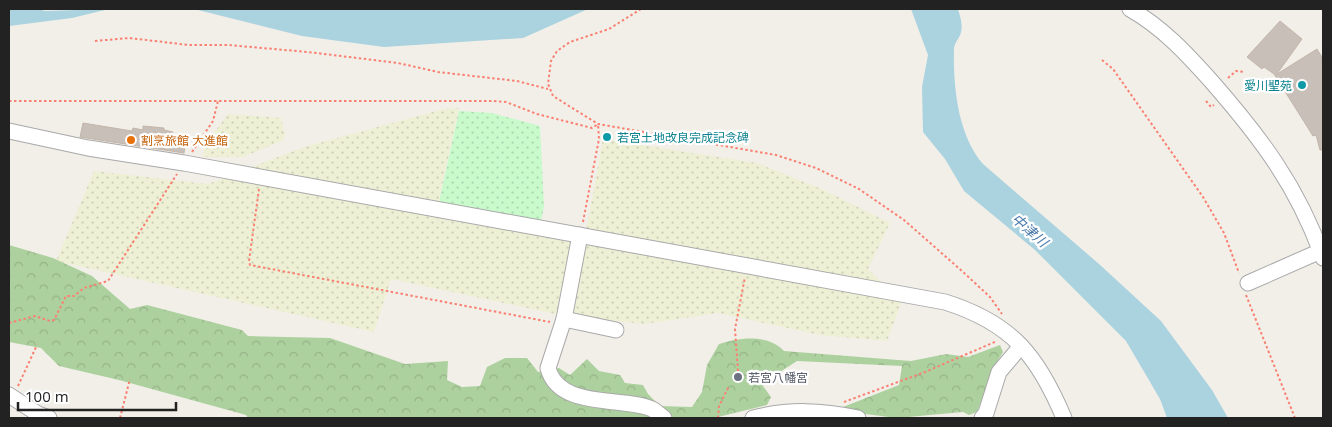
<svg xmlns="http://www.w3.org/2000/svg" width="1332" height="427" font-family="'Open Sans','Noto Sans JP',sans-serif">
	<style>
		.farmland { fill: url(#farmland-dots) }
		.forest { fill: url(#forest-crowns) }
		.park { fill: url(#park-dots) }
		.water { fill: #aad3df }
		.building { fill: #c7bfb8; stroke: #c4b6ab }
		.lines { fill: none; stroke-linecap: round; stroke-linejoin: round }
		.minor-casing { stroke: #a9a9a9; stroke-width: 17 }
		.path { stroke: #fa8072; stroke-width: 2; stroke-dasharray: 2.5 2.5; stroke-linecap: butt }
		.minor { stroke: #fff; stroke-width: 15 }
		.culture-dot { fill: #0f9aa8; stroke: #fff; stroke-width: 2 }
		.food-dot { fill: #e8710a; stroke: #fff; stroke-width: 2 }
		.worship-dot { fill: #6b7280; stroke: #fff; stroke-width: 2 }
		.labels { text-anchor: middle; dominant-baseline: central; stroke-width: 4.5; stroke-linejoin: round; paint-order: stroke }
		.culture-label { font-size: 12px; fill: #0d838f; stroke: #fff; text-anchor: end }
		.food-label { font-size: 12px; fill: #c56008; stroke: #fff; text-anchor: start }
		.worship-label { font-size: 12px; fill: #5b616d; stroke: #fff; text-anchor: start }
		.water-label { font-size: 14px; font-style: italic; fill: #4a7aab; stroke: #fff }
	</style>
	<defs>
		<pattern id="farmland-dots" width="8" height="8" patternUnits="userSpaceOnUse" patternTransform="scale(1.25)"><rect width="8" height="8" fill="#eef0d5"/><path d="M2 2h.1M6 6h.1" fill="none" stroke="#ccceb7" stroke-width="1.8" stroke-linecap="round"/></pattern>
		<pattern id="forest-crowns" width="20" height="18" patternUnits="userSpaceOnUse" patternTransform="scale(1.25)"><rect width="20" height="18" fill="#add19e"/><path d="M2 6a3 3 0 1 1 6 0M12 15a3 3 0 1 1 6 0" fill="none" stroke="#95b388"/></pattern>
		<pattern id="park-dots" width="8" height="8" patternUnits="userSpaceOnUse" patternTransform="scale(1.25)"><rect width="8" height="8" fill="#c8facc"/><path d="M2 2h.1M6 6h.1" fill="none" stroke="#acd6af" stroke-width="1.8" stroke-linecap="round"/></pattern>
	</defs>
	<rect width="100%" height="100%" fill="#f2efe9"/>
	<g class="farmland">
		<path d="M459 108 436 213 584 241 603 139 757 163 824 190 890 223 868 269 901 303 887 341 820 335 718 313 644 324 556 314 391 279 374 332 56 261 94 171 208 184 304 147 444 109Z"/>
		<path d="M228 114 281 118 285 134 284 140 243 157H203L205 145Z"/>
	</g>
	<path class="forest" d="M9 245 53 258 92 276 130 309 147 305 242 330 248 336 330 338 405 364 448 361 447 380 462 387 480 386 487 367 505 358H527L538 372 559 368 570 375 587 359 599 371 620 375 625 383 643 385 648 394 660 406 692 407 702 392 707 365 719 344C740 337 768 334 784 351L911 361 946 354 968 357 1000 345 1003 352 994 367 977 412 969 415 963 412 897 418 850 412 843 407 899 385 902 366 797 361 780 372 765 377 763 386 771 397 767 405 714 418H248L246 415 119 380 59 366 41 348 9 342Z"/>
	<path class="park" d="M459 111 492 113 540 126 544 206 541 222 439 202Z"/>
	<g class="water">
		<path d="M38 9 45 11 109 9 72 18 9 26V10Z"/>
		<path d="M194 9H588L523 38 384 47 302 36Z"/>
		<path d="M911 9H958C960 16 963 24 961 32 960 38 954 43 954 49 953 87 958 135 983 164L1099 264 1161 321 1212 390 1228 418H1167L1160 399 1126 341 1035 250 964 191 945 159 923 132 922 87 928 55Z"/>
	</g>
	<g class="building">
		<path d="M1280 21 1302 39 1277 74 1317 49 1323 59V150H1320L1316 135 1313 136 1274 74 1264 67 1262 69 1247 57Z"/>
		<path d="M83 123 132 131 133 128 143 130V126L164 128V130L173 132 171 144 185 146 184 153 80 137Z"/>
	</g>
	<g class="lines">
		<defs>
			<g id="minor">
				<path d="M1130 9C1162 27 1187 54 1212 82 1261 138 1298 187 1323 258"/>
				<path d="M9 131 88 148 184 163 945 302C1012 323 1038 356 1064 418"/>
				<path d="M580 235 564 319 548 368C559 410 624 396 652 409 656 411 660 415 664 418"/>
				<path d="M1248 283 1323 250"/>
				<path d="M564 319 616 330"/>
				<path d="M9 395 38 414 49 418"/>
				<path d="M753 418C789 409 821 410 858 418"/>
				<path d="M982 418 986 413 999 372 1021 346"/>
			</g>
		</defs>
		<use href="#minor" class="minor-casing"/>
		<g class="path">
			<path d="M641 9 609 29 570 42 557 51 551 61 548 84 553 96 598 124 776 155 816 168 859 189 904 220 962 271 990 297 1002 314"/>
			<path d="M95 41 129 38 189 45H228L308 52 398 63 438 72 517 81 548 89"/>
			<path d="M1102 60 1113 69 1203 197 1224 233 1239 273"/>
			<path d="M1228 78 1236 71 1244 72"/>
			<path d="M9 101H494L506 102 537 114 592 128 598 124"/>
			<path d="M1206 101 1211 107 1214 105"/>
			<path d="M192 152 213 121 218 101"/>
			<path d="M259 189 249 261 250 265 550 322"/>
			<path d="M583 222 599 139 598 124"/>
			<path d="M1246 295 1295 418"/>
			<path d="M9 323 35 316 50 321 54 320 66 296H74L84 288 108 281 177 174"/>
			<path d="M738 371 735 329 745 277"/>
			<path d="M18 386 37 345"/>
			<path d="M844 402 925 372 997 341"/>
			<path d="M120 418 130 379"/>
			<path d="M718 418 719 406 729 386"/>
		</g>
		<use href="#minor" class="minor"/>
	</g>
	<g class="culture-dot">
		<circle cx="1302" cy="85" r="5"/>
		<circle cx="607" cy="137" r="5"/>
	</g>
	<circle class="food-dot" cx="131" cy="140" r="5"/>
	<circle class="worship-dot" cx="738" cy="377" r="5"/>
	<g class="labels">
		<g class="culture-label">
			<text x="1292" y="85">愛川聖苑</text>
			<text x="617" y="137" text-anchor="start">若宮土地改良完成記念碑</text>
		</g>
		<g class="food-label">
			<text x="141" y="140">割烹旅館 大進館</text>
		</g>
		<g class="worship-label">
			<text x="748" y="377">若宮八幡宮</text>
		</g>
		<g class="water-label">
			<text transform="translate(1030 230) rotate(41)">中津川</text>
		</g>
	</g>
	<rect width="1332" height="427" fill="none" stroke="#222222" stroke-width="20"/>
	<path d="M18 402v8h158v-8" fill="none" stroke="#222222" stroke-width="2.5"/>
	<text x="25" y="402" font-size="15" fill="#222222" stroke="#ffffff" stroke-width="4" paint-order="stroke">100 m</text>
</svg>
